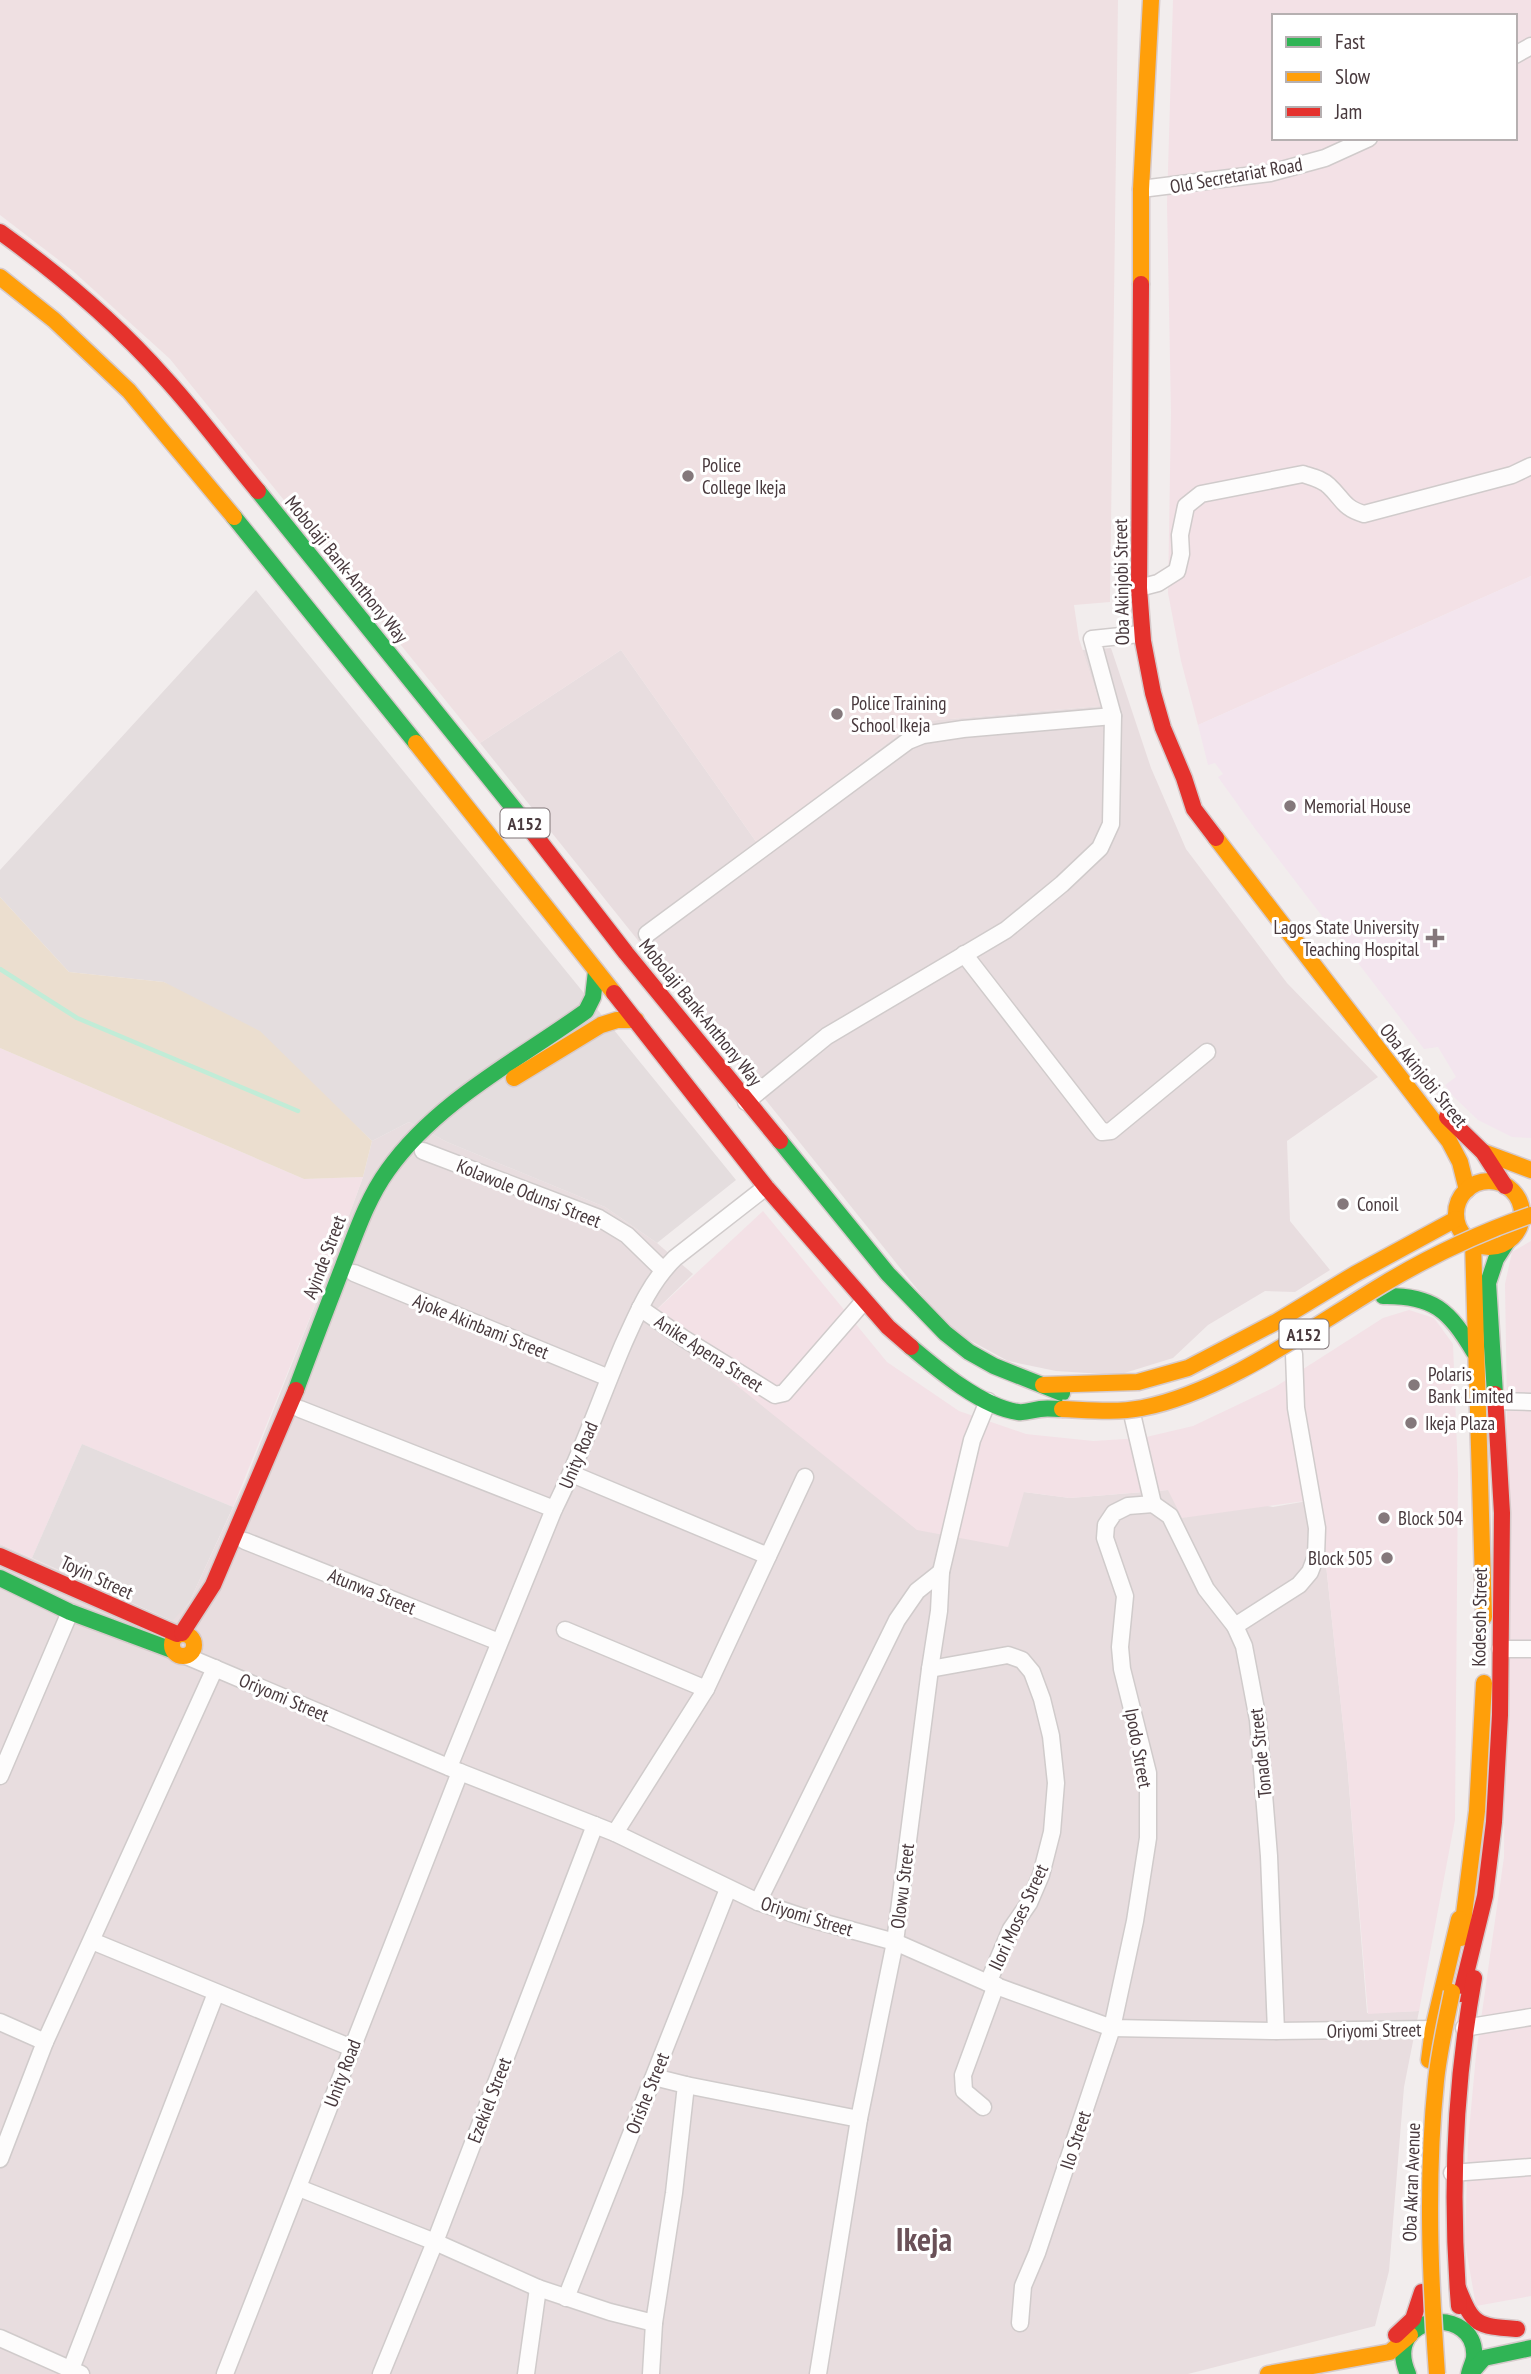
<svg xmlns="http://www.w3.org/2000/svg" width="1531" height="2374" font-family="'PT Sans Narrow',sans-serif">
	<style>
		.residential { fill: #e8dddf }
		.commercial { fill: #f3e1e6; fill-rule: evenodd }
		.industrial { fill: #e4ddde }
		.education { fill: #efe0e2 }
		.medical { fill: #f3e5ee }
		.green { fill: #ebdecf }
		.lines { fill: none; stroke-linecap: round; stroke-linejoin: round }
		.stream { stroke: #c1ecd7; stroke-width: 4.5 }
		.street-casing { stroke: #d0cbcb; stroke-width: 19 }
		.fast-casing { stroke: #d6cacb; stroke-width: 19 }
		.slow-casing { stroke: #d6cacb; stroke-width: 19 }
		.jam-casing { stroke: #d6cacb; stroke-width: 19 }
		.street { stroke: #fdfcfc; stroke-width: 16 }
		.fast { stroke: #30b455; stroke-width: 16 }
		.slow { stroke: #ff9f0a; stroke-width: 16 }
		.jam { stroke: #e5322d; stroke-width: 16 }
		.slow-bridge-casing { stroke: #d6cacb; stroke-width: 19; stroke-linecap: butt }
		.slow-bridge { stroke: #ff9f0a; stroke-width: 16 }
		.poi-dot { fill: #84787b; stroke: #fff; stroke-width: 2.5 }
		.labels { text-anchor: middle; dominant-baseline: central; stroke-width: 6; stroke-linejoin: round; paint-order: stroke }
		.shield { fill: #fff; stroke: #7f7477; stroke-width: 2 }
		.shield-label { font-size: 18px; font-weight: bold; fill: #48393d }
		.street-label { font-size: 19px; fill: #48393d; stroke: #fff }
		.poi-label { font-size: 19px; fill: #48393d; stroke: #fff; text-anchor: start }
		.town-label { font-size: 33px; font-weight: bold; fill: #6a5158; stroke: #fff }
	</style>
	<rect width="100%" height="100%" fill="#f2eded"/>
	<g class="residential">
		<path d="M1111 648 1151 768 1186 849 1287 983 1378 1077 1287 1141 1290 1221 1330 1270 1295 1292 1265 1291 1208 1325 1173 1358 1118 1375 1056 1371 1008 1361 949 1329 480 743 621 650 757 843 915 722 1101 706 1082 650Z"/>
		<path d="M409 1122 447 1142 605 1207 657 1243 693 1274 651 1315 1024 1492 1070 1498 1168 1490 1273 1507 1319 1499 1347 1762 1367 2013 1419 2011 1404 2087 1389 2271 1375 2326 1188 2374H0V1544L171 1621 189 1603 245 1482 328 1273 363 1177 372 1141Z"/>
	</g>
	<g class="commercial">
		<path d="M1173 0H1531V576L1198 725 1181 661 1168 593 1171 412 1167 204ZM1274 16H1515V138H1274Z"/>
		<path d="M0 1048 304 1179 363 1177 328 1273 233 1507 82 1444 32 1558 0 1544Z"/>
		<path d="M763 1211 887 1362 959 1411 1026 1434 1093 1441 1142 1438 1193 1426 1275 1387 1383 1318 1409 1310 1434 1318 1453 1344 1458 1474 1455 1820 1419 2011 1368 2014 1347 1762 1319 1499 1182 1518 1168 1490 1070 1498 1024 1492 1008 1547 917 1530 650 1316Z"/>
		<path d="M1531 1241V2296L1476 2306 1465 2243 1468 2142 1476 2055 1504 1857 1507 1411 1505 1284 1512 1252Z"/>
	</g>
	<g class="industrial">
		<path d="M256 590 736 1180 657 1243 605 1207 447 1142 409 1122 372 1141 331 1102 164 982 69 972 0 897V870Z"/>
		<path d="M82 1444 233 1507 189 1603 172 1621 32 1558Z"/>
	</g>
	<path class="education" d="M0 0H1118L1110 602 1074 605 1079 639 1101 706 915 722 757 843 621 650 480 743 170 359 73 271 0 215Z"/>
	<path class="medical" d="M1531 576V1138L1512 1137 1478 1120 1454 1097 1445 1085 1456 1077 1438 1047 1424 1049 1256 830 1218 777 1223 774 1215 763 1208 765 1198 725Z"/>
	<path class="green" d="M0 897 69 972 164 982 260 1031 372 1141 363 1177 304 1179 0 1048Z"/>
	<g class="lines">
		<path class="stream" d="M0 969 77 1018 298 1111"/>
		<defs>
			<g id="street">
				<path d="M1515 55 1531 46"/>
				<path d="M1141 189 1270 173 1325 158 1369 138"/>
				<path d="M1139 588 1158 583 1177 571 1181 554 1180 535 1186 506 1201 494 1303 474C1312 477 1322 479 1329 486 1343 499 1343 508 1364 514L1512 475 1531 466"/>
				<path d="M647 934 908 741 923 735 963 729 1113 716"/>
				<path d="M964 954 1102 1132 1111 1131 1207 1052"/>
				<path d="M746 1102 827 1036 1006 930 1062 884 1100 848 1111 824 1113 716 1092 639 1140 634"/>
				<path d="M423 1151 599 1218 627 1235 663 1270"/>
				<path d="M354 1273 609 1378"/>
				<path d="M640 1308 683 1338 775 1395 784 1393 864 1301"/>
				<path d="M1496 1401 1531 1402"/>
				<path d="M300 1409 554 1509"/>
				<path d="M1133 1418 1153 1504"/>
				<path d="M572 1474 768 1556"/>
				<path d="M1153 1504 1170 1516 1206 1589 1235 1626 1244 1646 1258 1720 1269 1856 1276 2031"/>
				<path d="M245 1541 499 1642"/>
				<path d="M1235 1626 1299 1585 1310 1572 1316 1556 1317 1528 1296 1408 1294 1354"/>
				<path d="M565 1630 706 1689"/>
				<path d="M1500 1649H1531"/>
				<path d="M186 1656 460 1772 615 1833 758 1902 803 1917 895 1942 988 1983 1112 2028 1276 2031 1433 2029"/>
				<path d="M930 1669 1008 1655 1022 1660 1032 1672 1042 1699 1051 1736 1056 1783 1052 1832 1041 1875 1029 1903 1011 1929 988 1983"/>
				<path d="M449 1767 554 1509C581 1456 600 1399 623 1345 637 1314 650 1282 675 1258L766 1187"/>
				<path d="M0 1776 70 1612"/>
				<path d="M615 1833 706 1689 805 1477"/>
				<path d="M758 1902 897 1620 917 1591 941 1572"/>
				<path d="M92 1941 352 2048"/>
				<path d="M0 2022 45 2042"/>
				<path d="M1464 2028 1531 2017"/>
				<path d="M654 2077 686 2085 859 2119"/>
				<path d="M983 2107 964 2091 963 2075 996 1985"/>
				<path d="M0 2159 45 2042 215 1668"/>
				<path d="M1452 2173 1531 2167"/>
				<path d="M299 2188 435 2242 538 2288 610 2312 654 2323"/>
				<path d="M566 2298 728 1889"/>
				<path d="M1020 2323 1023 2286 1037 2253 1112 2028 1135 1921 1148 1838V1773L1122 1669 1120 1647 1125 1596 1105 1538 1106 1525 1114 1513 1128 1506 1153 1504"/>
				<path d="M0 2338 81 2374"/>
				<path d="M71 2369 216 1993"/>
				<path d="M225 2374 460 1772"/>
				<path d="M381 2374 435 2242 595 1825"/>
				<path d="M526 2374 538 2288"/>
				<path d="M651 2374 654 2323 674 2193 686 2085"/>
				<path d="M818 2374 859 2119 895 1942 930 1669 939 1611 941 1572 972 1440 988 1401"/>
			</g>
			<g id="fast">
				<path d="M258 491 524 821"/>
				<path d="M234 517 416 743"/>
				<path d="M780 1141 888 1274 945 1333 969 1352 994 1366 1062 1393"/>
				<path d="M1383 1296C1433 1295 1449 1310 1474 1352"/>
				<path d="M911 1347C938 1370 982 1407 1018 1412 1026 1413 1032 1410 1040 1409 1047 1408 1055 1409 1062 1409"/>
				<path d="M296 1390C311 1349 327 1308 343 1266 356 1233 367 1199 388 1170 437 1101 518 1060 586 1011L593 997 596 971"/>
				<path d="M1495 1394 1488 1283 1496 1259 1507 1242"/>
				<path d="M0 1578 70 1612 172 1650"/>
				<path d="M1408 2374C1381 2312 1479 2304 1474 2358 1473 2363 1470 2369 1469 2374"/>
				<path d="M1470 2374 1484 2358 1531 2348"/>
			</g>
			<g id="slow">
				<path d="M0 277 54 320 129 391 234 517"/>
				<path d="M1141 284V189L1151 0"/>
				<path d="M416 743 614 993"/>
				<path d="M1216 838 1449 1141 1460 1162 1467 1190"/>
				<path d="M514 1078 601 1025 617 1020H636"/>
				<path d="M1483 1152 1531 1170"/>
				<circle cx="1489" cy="1214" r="33"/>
				<path d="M1473 1242 1484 1617"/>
				<path d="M1043 1385 1138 1382 1188 1368 1276 1322 1355 1274 1456 1219"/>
				<circle cx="183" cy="1645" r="11"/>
				<path d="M1461 1938 1477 1811 1484 1683"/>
				<path d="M1429 2060 1433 2029 1459 1919"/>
				<path d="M1268 2374 1390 2352 1410 2335"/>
			</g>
			<g id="jam">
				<path d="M0 232C60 275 116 323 165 378 198 414 227 454 258 491"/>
				<path d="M1141 284 1139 588 1143 641 1153 693 1163 728 1184 778 1194 809 1216 838"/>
				<path d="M524 821 626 953 780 1141"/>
				<path d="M614 993 766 1187 888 1327 911 1347"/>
				<path d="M1447 1117 1483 1152 1505 1186"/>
				<path d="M0 1556 177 1634"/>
				<path d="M182 1633 213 1585 296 1390"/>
				<path d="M1461 1994 1485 1896 1494 1822 1500 1715 1502 1513 1495 1394"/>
				<path d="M1458 2288C1473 2326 1477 2326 1517 2329"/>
				<path d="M1459 2306C1450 2195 1454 2088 1474 1978"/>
				<path d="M1396 2335 1413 2319 1422 2292"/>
			</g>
		</defs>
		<use href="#street" class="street-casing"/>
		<use href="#fast" class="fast-casing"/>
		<use href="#slow" class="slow-casing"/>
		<use href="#jam" class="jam-casing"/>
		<use href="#street" class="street"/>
		<use href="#fast" class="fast"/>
		<use href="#slow" class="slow"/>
		<use href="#jam" class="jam"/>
		<defs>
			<g id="slow-bridge">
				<path d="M1062 1409C1088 1410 1115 1413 1142 1408 1222 1393 1312 1327 1382 1285 1430 1256 1478 1233 1531 1215"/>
				<path d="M1437 2374C1430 2276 1426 2179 1436 2081 1439 2051 1446 2022 1452 1992"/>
			</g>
		</defs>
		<use href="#slow-bridge" class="slow-bridge-casing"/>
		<use href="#slow-bridge" class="slow-bridge"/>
	</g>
	<g class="poi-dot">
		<circle cx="688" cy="476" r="7"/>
		<circle cx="837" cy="714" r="7"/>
		<circle cx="1290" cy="806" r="7"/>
		<path d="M1431.5 927.5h7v7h7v7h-7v7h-7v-7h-7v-7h7z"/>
		<circle cx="1343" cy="1204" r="7"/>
		<circle cx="1414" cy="1385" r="7"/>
		<circle cx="1411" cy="1423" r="7"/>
		<circle cx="1384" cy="1518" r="7"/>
		<circle cx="1387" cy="1558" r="7"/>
	</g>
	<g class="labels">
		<g class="shield">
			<rect x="500.5" y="808.5" width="49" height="29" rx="5"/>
			<rect x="1279.5" y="1319.5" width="49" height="29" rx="5"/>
		</g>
		<g class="shield-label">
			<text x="525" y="823">A152</text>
			<text x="1304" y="1334">A152</text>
		</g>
		<g class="street-label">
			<text transform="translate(1236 175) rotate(-10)">Old Secretariat Road</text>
			<text transform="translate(347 569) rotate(51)">Mobolaji Bank-Anthony Way</text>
			<text transform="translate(1121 582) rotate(-91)">Oba Akinjobi Street</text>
			<text transform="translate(701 1012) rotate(51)">Mobolaji Bank-Anthony Way</text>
			<text transform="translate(1424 1075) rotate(51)">Oba Akinjobi Street</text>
			<text transform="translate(529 1193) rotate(22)">Kolawole Odunsi Street</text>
			<text transform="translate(324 1257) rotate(-69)">Ayinde Street</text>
			<text transform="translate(481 1326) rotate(22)">Ajoke Akinbami Street</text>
			<text transform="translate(709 1353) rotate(33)">Anike Apena Street</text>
			<text transform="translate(578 1455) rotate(-67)">Unity Road</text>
			<text transform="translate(97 1577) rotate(25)">Toyin Street</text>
			<text transform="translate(372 1591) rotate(22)">Atunwa Street</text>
			<text transform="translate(1479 1617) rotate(-89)">Kodesoh Street</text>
			<text transform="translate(284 1697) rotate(23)">Oriyomi Street</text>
			<text transform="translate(1139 1748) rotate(80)">Ipodo Street</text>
			<text transform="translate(1260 1753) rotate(-96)">Tonade Street</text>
			<text transform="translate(902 1886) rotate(-83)">Olowu Street</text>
			<text transform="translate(807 1916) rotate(17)">Oriyomi Street</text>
			<text transform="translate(1018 1917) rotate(-65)">Ilori Moses Street</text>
			<text transform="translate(1374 2030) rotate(-1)">Oriyomi Street</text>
			<text transform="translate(342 2073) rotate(-69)">Unity Road</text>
			<text transform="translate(647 2093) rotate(-68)">Orishe Street</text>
			<text transform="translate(489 2100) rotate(-69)">Ezekiel Street</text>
			<text transform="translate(1075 2140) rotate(-72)">Ilo Street</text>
			<text transform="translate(1411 2182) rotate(-88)">Oba Akran Avenue</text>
		</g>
		<g class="poi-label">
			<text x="702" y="465">Police<tspan x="702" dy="22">College Ikeja</tspan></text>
			<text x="851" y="703">Police Training<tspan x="851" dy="22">School Ikeja</tspan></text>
			<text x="1304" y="806">Memorial House</text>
			<text x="1419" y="927" text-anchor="end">Lagos State University<tspan x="1419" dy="22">Teaching Hospital</tspan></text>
			<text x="1357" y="1204">Conoil</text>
			<text x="1428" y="1374">Polaris<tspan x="1428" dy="22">Bank Limited</tspan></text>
			<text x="1425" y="1423">Ikeja Plaza</text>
			<text x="1398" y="1518">Block 504</text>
			<text x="1373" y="1558" text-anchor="end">Block 505</text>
		</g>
		<g class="town-label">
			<text x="924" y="2238">Ikeja</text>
		</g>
	</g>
	<rect x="1272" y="14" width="245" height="126" fill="#ffffff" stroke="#b6b0b1" stroke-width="2"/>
	<rect x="1286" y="37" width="35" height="10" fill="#30b455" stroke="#b6b0b1" stroke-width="2"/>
	<text x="1335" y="49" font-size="21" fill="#48393d">Fast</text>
	<rect x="1286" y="72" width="35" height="10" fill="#ff9f0a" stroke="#b6b0b1" stroke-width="2"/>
	<text x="1335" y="84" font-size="21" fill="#48393d">Slow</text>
	<rect x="1286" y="107" width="35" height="10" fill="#e5322d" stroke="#b6b0b1" stroke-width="2"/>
	<text x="1335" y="119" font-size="21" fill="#48393d">Jam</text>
</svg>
